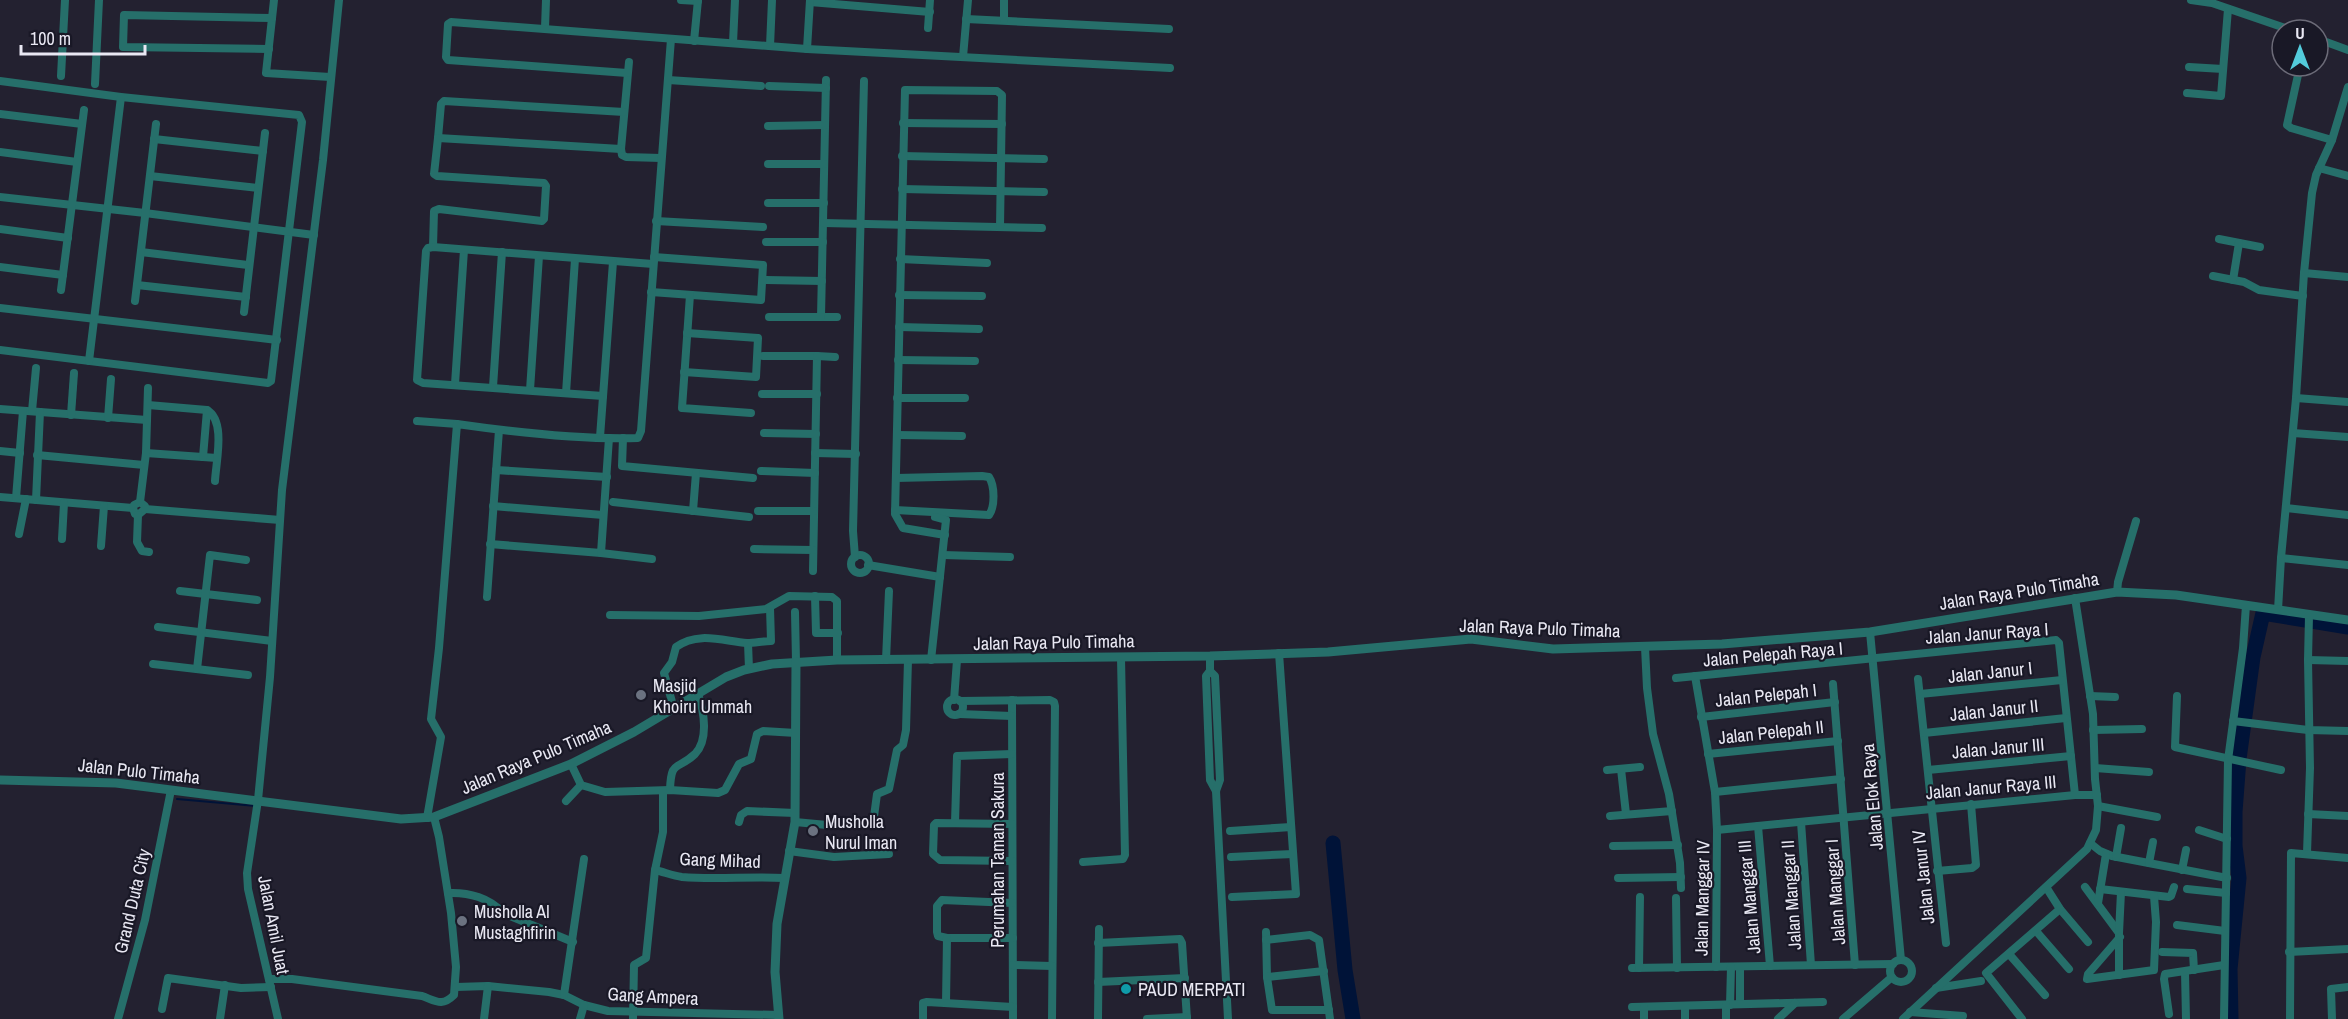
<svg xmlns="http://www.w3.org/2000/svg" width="2348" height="1019" font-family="'Archivo Narrow',sans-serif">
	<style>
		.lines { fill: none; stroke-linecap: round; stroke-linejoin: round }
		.stream { stroke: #001338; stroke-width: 2 }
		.river { stroke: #001338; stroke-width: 15 }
		.minor { stroke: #266f6a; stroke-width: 8 }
		.tertiary { stroke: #266f6a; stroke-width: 9 }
		.worship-dot { fill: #6b7280; stroke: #191826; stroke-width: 2 }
		.culture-dot { fill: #0f9aa8; stroke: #191826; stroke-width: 2 }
		.labels { text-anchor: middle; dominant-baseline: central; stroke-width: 4.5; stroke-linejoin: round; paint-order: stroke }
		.street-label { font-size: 18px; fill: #e9e8f3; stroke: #191826 }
		.poi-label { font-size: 18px; fill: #e9e8f3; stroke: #191826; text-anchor: start }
	</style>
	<rect width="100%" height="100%" fill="#232130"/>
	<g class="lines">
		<path class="stream" d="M177 799 256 806"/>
		<g class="river">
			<path d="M1333 843 1345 970 1353 1019"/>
			<path d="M2231 1019 2230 969 2239 878 2235 846V812L2239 759 2253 657 2263 613 2348 627"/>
		</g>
		<g class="minor">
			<path d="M274 0 266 73 330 77"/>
			<path d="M681 0 698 1"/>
			<path d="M2191 0 2212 3 2291 30"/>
			<path d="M810 2 930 12"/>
			<path d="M966 19 1169 29"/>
			<path d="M1004 20V0"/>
			<path d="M545 28 546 0"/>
			<path d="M928 28 930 0"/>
			<path d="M2318 39 2348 50"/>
			<path d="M694 41 698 0"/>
			<path d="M733 43 735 0"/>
			<path d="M770 46 772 0"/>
			<path d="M269 49 123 47 124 15 272 18"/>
			<path d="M807 49 810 0"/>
			<path d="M963 57 968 0"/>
			<path d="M629 62 621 149 622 155 626 157 661 158"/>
			<path d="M2189 67 2223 69"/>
			<path d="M627 73 448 60 446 57 448 24 451 22 807 49 1170 68"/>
			<path d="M2298 75 2287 125 2291 128 2332 140"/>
			<path d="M61 76 65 0"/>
			<path d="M668 80 761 86"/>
			<path d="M826 80 821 317H837"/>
			<path d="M0 81 121 97 299 115 302 122 271 381 268 383 0 350"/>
			<path d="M95 84 99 0"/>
			<path d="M769 86 826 88"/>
			<path d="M2187 93 2221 96 2228 9"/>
			<path d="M0 114 82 124"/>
			<path d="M903 123 1002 124"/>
			<path d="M768 126 825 125"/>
			<path d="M154 139 263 151"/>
			<path d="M621 149 438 138 441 104 444 101 624 112"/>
			<path d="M0 152 77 162"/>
			<path d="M902 156 1044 159"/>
			<path d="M768 164H824"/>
			<path d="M2319 168 2348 176"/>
			<path d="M150 176 258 188"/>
			<path d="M902 189 1044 192"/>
			<path d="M0 197 145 213 314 235"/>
			<path d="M768 203H824"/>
			<path d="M656 221 763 227"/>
			<path d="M824 223 1042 228"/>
			<path d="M0 229 68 238"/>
			<path d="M2219 239 2260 247"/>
			<path d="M766 242H823"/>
			<path d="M433 247 434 211 439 209 542 221 544 219 546 186 544 183 437 176 434 174 438 138"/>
			<path d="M141 252 248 265"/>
			<path d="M900 259 987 263"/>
			<path d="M0 267 63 275"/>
			<path d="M2304 273 2348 277"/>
			<path d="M2213 276 2244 282 2259 290 2303 296"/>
			<path d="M766 280 822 281"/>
			<path d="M2233 280 2239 243"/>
			<path d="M137 285 246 297"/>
			<path d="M61 290 84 110"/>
			<path d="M651 292 761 300 763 265 654 257"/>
			<path d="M690 295 682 408 751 413"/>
			<path d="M899 295 982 296"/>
			<path d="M135 301 156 124"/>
			<path d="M0 308 277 340"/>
			<path d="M244 312 265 133"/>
			<path d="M769 317H821"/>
			<path d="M899 327 979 329"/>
			<path d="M763 356H817L813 571"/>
			<path d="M817 356 835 357"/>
			<path d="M898 360 975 361"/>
			<path d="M89 361 121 97"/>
			<path d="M684 372 756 377 758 338 687 333"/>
			<path d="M455 384 464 250"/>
			<path d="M493 387 502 252"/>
			<path d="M530 390 539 256"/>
			<path d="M566 393 575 259"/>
			<path d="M762 394H817"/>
			<path d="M603 396 423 383 417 380 426 251 428 248 433 247 653 264"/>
			<path d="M897 398H965"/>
			<path d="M2296 398 2348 402"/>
			<path d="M148 405 207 410"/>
			<path d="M0 409 147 420"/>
			<path d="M32 411 36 368"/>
			<path d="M71 415 74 373"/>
			<path d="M108 418 111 379"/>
			<path d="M417 421 457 424"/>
			<path d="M764 433 816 434"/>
			<path d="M2293 433 2348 437"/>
			<path d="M897 435 962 436"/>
			<path d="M600 437 613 262"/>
			<path d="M623 438 622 466 753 478"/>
			<path d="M0 451 20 453"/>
			<path d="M146 453 217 458"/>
			<path d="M815 453 856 454"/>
			<path d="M37 455 144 465"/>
			<path d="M203 457 207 410C226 421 216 461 215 481"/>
			<path d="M496 470 607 477"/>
			<path d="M761 471 815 473"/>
			<path d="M0 497 133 508"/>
			<path d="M16 498 23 411"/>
			<path d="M36 500 40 412"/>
			<path d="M140 502 134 505 133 508 135 514 138 515 145 509V506L140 502 146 453 148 388"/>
			<path d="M613 502 749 517"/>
			<path d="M493 506 603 515"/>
			<path d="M2286 508 2348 515"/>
			<path d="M145 509 280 520"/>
			<path d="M895 510 989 515C995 507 995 486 989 477L982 476 896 478"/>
			<path d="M693 511 696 473"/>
			<path d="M758 511H814"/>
			<path d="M138 515 137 542 142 551 149 552"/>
			<path d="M19 534 26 499"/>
			<path d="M945 535 903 528 895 514 905 90 997 91 1002 95 1000 227"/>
			<path d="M62 539 64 503"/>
			<path d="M490 544 601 553 609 438"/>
			<path d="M101 546 104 506"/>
			<path d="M754 549 813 550"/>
			<path d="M601 553 652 559"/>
			<path d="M943 555 1010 557"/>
			<circle cx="860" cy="564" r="9"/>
			<path d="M855 557 853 531 864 81"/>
			<path d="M2281 558 2348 565"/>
			<path d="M868 565 940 577"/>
			<path d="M180 591 257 600"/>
			<path d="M2117 592 2118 582 2136 521"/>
			<path d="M815 596 816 633H838"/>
			<path d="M487 597 499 430"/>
			<path d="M2278 610 2281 558 2296 398 2304 273 2312 193 2316 175 2332 140 2348 87"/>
			<path d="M795 612 796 662"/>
			<path d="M610 615 699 616 766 609 789 596 832 597 837 601V660"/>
			<path d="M158 627 272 641"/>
			<path d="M1870 632 1901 960"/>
			<path d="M748 643 749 669"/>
			<path d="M1645 647 1647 688 1653 734 1669 794 1680 863 1681 888"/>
			<path d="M1210 656V671L1206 676 1210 780 1216 791"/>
			<path d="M886 660 889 591"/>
			<path d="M931 660 946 520 935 517"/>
			<path d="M2308 660 2348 661"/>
			<path d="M153 664 248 675"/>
			<path d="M197 669 210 555 246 560"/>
			<path d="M1210 671 1215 676 1220 780 1216 791 1228 1019"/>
			<path d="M1695 676 1715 792 1717 830 1716 967"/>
			<path d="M1676 678 2056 640 2059 643 2075 795"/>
			<path d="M1918 679 1946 943"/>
			<path d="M1833 684 1855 965"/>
			<path d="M1920 694 2062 680"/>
			<path d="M2090 696 2115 697"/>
			<path d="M2177 696 2175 747 2281 770"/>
			<circle cx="955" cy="707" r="8"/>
			<path d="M954 700 957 660"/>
			<path d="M1012 700 1013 1019"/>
			<path d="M960 701 1050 700 1054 702 1055 706 1052 1019"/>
			<path d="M674 709 664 673 672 662 676 647C698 631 723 641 747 643 755 643 763 641 771 641L770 608"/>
			<path d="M959 714 1012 716"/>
			<path d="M1701 717 1835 702"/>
			<path d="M2233 721 2308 730 2348 731"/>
			<path d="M2093 730 2142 729"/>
			<path d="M1924 733 2066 718"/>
			<path d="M1708 754 1838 741"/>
			<path d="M571 764 581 785 605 792 670 790 718 793 725 790 739 764 751 759 757 734 763 731 796 733"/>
			<path d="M2095 768 2149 772"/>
			<path d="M1621 769 1626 814"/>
			<path d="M1607 770 1640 767"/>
			<path d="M1928 770 2071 756"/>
			<path d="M670 790C671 759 677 771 695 754 709 740 704 711 698 694"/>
			<path d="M1715 792 1841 779"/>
			<path d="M566 801 581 785"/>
			<path d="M2098 806 2157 817"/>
			<path d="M2308 814 2348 816"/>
			<path d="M1610 816 1672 811"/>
			<path d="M427 818 441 737 431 719 439 648 457 424C513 432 581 440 638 438L641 431 671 39"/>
			<path d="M739 822 741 815 747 811 795 813"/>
			<path d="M795 822 827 825 873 824 877 794 889 789 897 750 903 745 906 730 908 660"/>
			<path d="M1801 822 1811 965"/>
			<path d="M955 823 957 756 1012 754"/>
			<path d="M1012 824 936 823 934 825 933 854 940 860 1012 861"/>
			<path d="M1758 826 1770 966"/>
			<path d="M1717 830 2075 795H2097"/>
			<path d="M2199 830 2227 839"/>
			<path d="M1230 831 1291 827"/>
			<path d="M2090 843 2100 851 2112 856 2227 878"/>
			<path d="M1613 846 1678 845"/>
			<path d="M789 851 834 857 889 854"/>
			<path d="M2307 853 2310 768 2308 660 2309 616"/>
			<path d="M1231 857 1293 854"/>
			<path d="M2116 857 2121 828"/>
			<path d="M1083 862 1123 859 1125 855 1121 658"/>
			<path d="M2149 863 2153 842"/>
			<path d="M655 870C664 872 673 876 682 877 716 880 750 876 784 878"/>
			<path d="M2182 870 2186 850"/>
			<path d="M1937 871 1972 868 1976 865 1971 804"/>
			<path d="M1618 878 1681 877"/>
			<path d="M2046 887 2060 909 2088 942"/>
			<path d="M2085 887 2119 933V975"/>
			<path d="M2100 889 2169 897 2171 896 2174 887"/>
			<path d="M2187 889 2226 893"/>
			<path d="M448 893C469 892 490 898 503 913L573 942"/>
			<path d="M1232 897 1296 894 1279 653"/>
			<path d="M1676 898 1677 968"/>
			<path d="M1012 903 942 900 937 906V932L938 936 947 938H1013"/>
			<path d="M2098 903 2106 854"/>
			<path d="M2177 925 2225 931"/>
			<path d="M2036 931 2069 969"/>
			<path d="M1266 932 1267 977 1272 1010H1329"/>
			<path d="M2119 933 2121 892"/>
			<path d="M2120 937 2088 974 2087 979 2154 970 2156 922 2154 896"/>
			<path d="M1266 940 1310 935 1319 940 1330 1019"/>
			<path d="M1098 943 1180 939 1182 943 1187 1019"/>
			<path d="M2162 952 2193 953 2194 970"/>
			<path d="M2289 952 2348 949"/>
			<path d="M2009 954 2045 995"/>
			<circle cx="1901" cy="971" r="11"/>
			<path d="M1013 965 1052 966"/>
			<path d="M1740 967V1004"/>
			<path d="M1632 968 1893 964"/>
			<path d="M1639 968 1640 897"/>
			<path d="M2185 972 2186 1019"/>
			<path d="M1267 977 1324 971"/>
			<path d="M269 979H292L422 996C436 1001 442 1007 454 995L456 967 451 913 439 837 434 817"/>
			<path d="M1098 982 1185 978"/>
			<path d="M456 987 488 986 549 992 564 995 584 1005 608 1011 779 1015"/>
			<path d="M1936 988 1981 981"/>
			<path d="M564 995 584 859"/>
			<path d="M946 1003 947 938"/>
			<path d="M1730 1005 1731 967"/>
			<path d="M1685 1006V1019"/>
			<path d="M1632 1007 1823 1002"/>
			<path d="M162 1009 168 978 241 988 271 987"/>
			<path d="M1910 1012 1963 1016"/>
			<path d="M2169 1014 2164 979 2165 974 2224 965"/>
			<path d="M118 1019 145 920 171 790"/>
			<path d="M220 1019 225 985"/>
			<path d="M278 1019 248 889 247 873 258 800 270 677 282 490 323 160 339 0"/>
			<path d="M484 1019 488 986"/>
			<path d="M580 1019 584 1005"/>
			<path d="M633 1019 634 965 646 958 655 870 663 832V791"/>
			<path d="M923 1019V1003L927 1002 1013 1007"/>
			<path d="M1098 1019 1099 929"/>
			<path d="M1147 1019 1187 1017"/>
			<path d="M1644 1019V1007"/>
			<path d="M1726 1019V1005"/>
			<path d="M1778 1019 1795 1003"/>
			<path d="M1843 1019 1892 977"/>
			<path d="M1903 1019 2087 849 2096 830 2098 806 2095 779 2093 714 2075 598"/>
			<path d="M2022 1019 1986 973 2060 909"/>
			<path d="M2224 1019 2228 760 2243 648 2246 605"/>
			<path d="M2290 1019 2291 853 2348 858"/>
			<path d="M2332 1019 2331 989 2348 987"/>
		</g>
		<g class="tertiary">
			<path d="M0 780 116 783 401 819 434 817 571 764 634 732 726 677 744 670 772 664 837 660 1210 656 1328 652 1471 639 1553 649 1722 644 1870 632 2117 592 2176 595 2348 620"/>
			<path d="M779 1019 775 972 777 924 795 822 796 662"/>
		</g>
	</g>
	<g class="worship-dot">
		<circle cx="641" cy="695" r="6"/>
		<circle cx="813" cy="831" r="6"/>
		<circle cx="462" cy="921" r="6"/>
	</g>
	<circle class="culture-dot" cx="1126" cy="989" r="6"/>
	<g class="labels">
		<g class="street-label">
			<text transform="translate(2019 591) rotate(-9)">Jalan Raya Pulo Timaha</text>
			<text transform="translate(1540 628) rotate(2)">Jalan Raya Pulo Timaha</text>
			<text transform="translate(1987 633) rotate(-4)">Jalan Janur Raya I</text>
			<text transform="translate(1054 642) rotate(-1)">Jalan Raya Pulo Timaha</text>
			<text transform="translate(1773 654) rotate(-5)">Jalan Pelepah Raya I</text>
			<text transform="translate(1990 672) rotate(-6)">Jalan Janur I</text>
			<text transform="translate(1766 695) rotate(-6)">Jalan Pelepah I</text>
			<text transform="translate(1994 710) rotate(-6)">Jalan Janur II</text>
			<text transform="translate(1771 732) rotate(-6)">Jalan Pelepah II</text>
			<text transform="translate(1998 748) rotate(-5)">Jalan Janur III</text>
			<text transform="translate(536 757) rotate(-23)">Jalan Raya Pulo Timaha</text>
			<text transform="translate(139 771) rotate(6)">Jalan Pulo Timaha</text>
			<text transform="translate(1991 787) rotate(-5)">Jalan Janur Raya III</text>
			<text transform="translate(1872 797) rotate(-95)">Jalan Elok Raya</text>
			<text transform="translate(720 860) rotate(2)">Gang Mihad</text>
			<text transform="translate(997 860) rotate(-90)">Perumahan Taman Sakura</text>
			<text transform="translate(1923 877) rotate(-96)">Jalan Janur IV</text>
			<text transform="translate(1835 892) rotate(-94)">Jalan Manggar I</text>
			<text transform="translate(1791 895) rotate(-94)">Jalan Manggar II</text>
			<text transform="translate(1749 897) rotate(-95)">Jalan Manggar III</text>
			<text transform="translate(1702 898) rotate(-89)">Jalan Manggar IV</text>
			<text transform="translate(132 901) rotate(-77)">Grand Duta City</text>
			<text transform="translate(274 925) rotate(79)">Jalan Amil Juat</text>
			<text transform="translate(653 996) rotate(3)">Gang Ampera</text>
		</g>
		<g class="poi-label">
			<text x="653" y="685">Masjid<tspan x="653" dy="21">Khoiru Ummah</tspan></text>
			<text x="825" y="821">Musholla<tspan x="825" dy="21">Nurul Iman</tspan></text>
			<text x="474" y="911">Musholla Al<tspan x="474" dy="21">Mustaghfirin</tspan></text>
			<text x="1138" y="989">PAUD MERPATI</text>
		</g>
	</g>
	<g transform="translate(2300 48)"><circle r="28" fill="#191826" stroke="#6c6b78" stroke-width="1.5"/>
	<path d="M0-4.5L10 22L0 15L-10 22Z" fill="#53cbdb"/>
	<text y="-9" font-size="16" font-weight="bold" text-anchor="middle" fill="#e9e8f3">U</text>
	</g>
	<path d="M21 45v9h124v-9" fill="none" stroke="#e9e8f3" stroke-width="3"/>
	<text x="30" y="45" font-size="18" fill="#e9e8f3" stroke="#191826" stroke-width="4.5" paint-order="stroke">100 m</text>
</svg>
